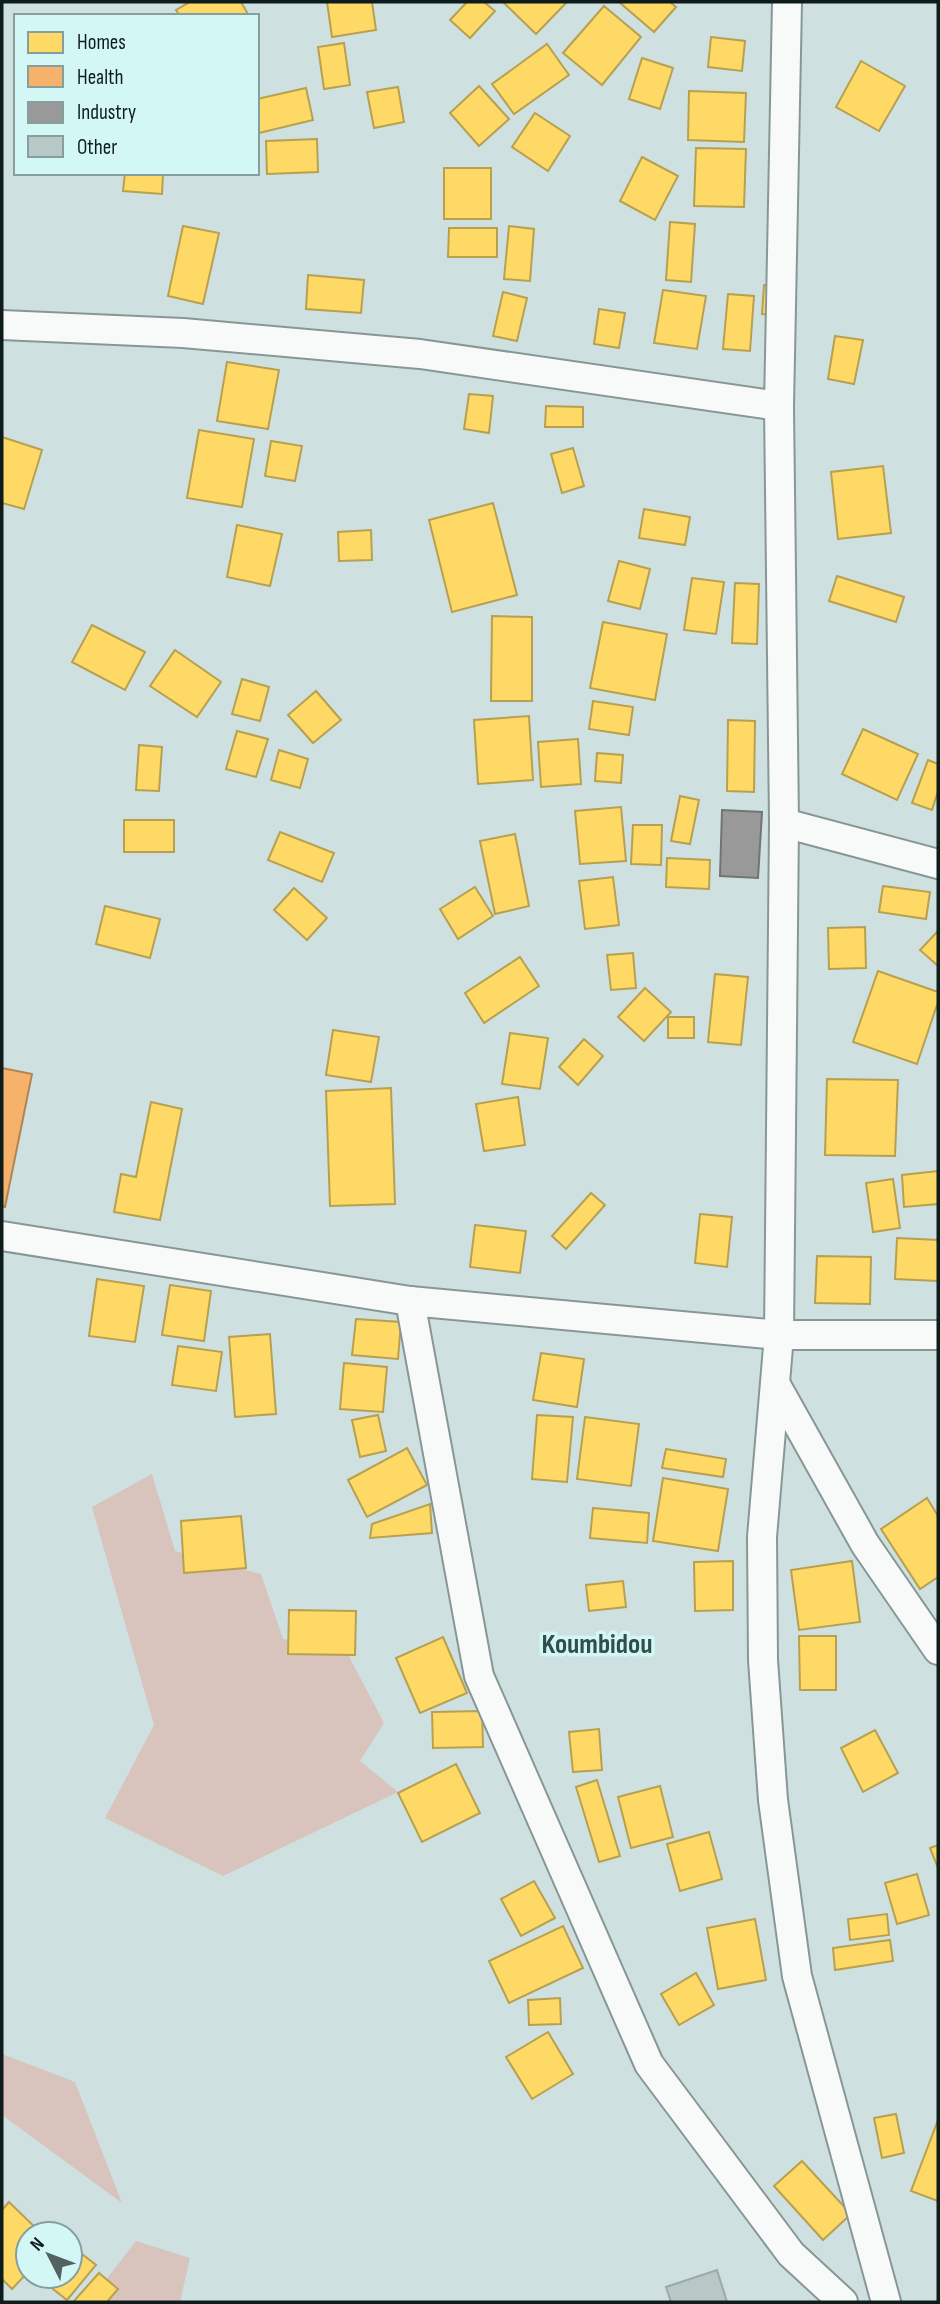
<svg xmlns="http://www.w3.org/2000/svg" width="940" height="2304" font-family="'Sofia Sans Condensed',sans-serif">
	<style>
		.green { fill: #d8c3bd }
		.homes { fill: #ffd966; stroke: #b7a050; stroke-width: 2 }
		.health { fill: #f6b26b; stroke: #b18553; stroke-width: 2 }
		.industry { fill: #999; stroke: #707474; stroke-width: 2 }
		.building { fill: #b8c8c7; stroke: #9ba9a8; stroke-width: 2 }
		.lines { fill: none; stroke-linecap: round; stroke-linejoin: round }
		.minor-casing { stroke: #889796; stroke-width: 32 }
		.minor { stroke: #f8fafa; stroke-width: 28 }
		.labels { text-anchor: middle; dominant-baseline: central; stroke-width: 7; stroke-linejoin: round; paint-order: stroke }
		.neighbourhood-label { font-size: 28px; font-weight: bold; fill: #2f4e4c; stroke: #d3f7f4 }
	</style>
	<rect width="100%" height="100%" fill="#cee1e0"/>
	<g class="green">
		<path d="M152 1474 175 1551 261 1574 283 1639 344 1647 384 1723 360 1761 398 1792 223 1876 105 1818 154 1725 92 1507Z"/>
		<path d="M2 2054 75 2082 122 2203 2 2115Z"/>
		<path d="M136 2241 190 2258 180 2302H89Z"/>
	</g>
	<g class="homes">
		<path d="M190 2H241L249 16H180L176 10Z"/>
		<path d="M327 2H372L376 30 332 37Z"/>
		<path d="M467 2H484L495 11 470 38 450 20Z"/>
		<path d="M503 2H567L536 34Z"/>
		<path d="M619 2H670L676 7 654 32Z"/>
		<path d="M604 6 641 37 602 85 563 53Z"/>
		<path d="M711 37 745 41 742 71 708 67Z"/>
		<path d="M344 43 350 85 324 89 318 47Z"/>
		<path d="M547 44 569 75 514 114 492 84Z"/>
		<path d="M642 58 673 68 660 109 629 99Z"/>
		<path d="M861 61 905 86 879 131 836 107Z"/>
		<path d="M479 86 509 119 479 146 450 113Z"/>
		<path d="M398 87 404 122 374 128 367 92Z"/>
		<path d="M306 88 313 120 259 133 257 99Z"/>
		<path d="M689 91 746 93 744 142 688 140Z"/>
		<path d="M535 113 570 136 548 171 512 147Z"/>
		<path d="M317 139 318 172 267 174 266 141Z"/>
		<path d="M696 148 746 149 744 207 694 206Z"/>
		<path d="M642 157 678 176 655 220 620 201Z"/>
		<rect x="444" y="168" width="47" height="51"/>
		<path d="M125 173H163L162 194 123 191Z"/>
		<path d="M670 222 695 224 691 282 666 280Z"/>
		<path d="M183 226 219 233 203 304 168 296Z"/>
		<path d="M509 226 534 229 530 281 504 279Z"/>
		<path d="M449 228H497V257H448Z"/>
		<path d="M308 275 364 280 361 313 306 309Z"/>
		<path d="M764 285H777L775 315 762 314Z"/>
		<path d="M663 290 706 296 697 349 654 343Z"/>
		<path d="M503 292 527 298 517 341 493 336Z"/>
		<path d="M728 294 754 296 750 351 723 349Z"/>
		<path d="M599 309 625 313 619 348 594 344Z"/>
		<path d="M835 336 863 340 854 384 828 379Z"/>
		<path d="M227 362 279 370 268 429 217 421Z"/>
		<path d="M469 394 493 396 489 433 464 429Z"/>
		<path d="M546 406 583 407V427H545Z"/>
		<path d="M199 430 254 439 242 507 187 498Z"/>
		<path d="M2 437 42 450 24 509 2 503Z"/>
		<path d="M271 441 302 446 295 481 265 476Z"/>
		<path d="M573 448 584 486 562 493 551 454Z"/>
		<path d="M883 466 891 533 838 539 831 472Z"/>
		<path d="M493 503 517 595 452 612 429 520Z"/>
		<path d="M644 509 690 517 685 545 639 538Z"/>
		<path d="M237 525 282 534 270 586 227 577Z"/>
		<path d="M371 530 372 560 339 561 338 532Z"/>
		<path d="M619 561 650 569 640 609 608 601Z"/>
		<path d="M837 576 904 597 896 622 829 601Z"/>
		<path d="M692 578 724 582 716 634 684 630Z"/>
		<path d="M735 583 759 584 757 644 732 643Z"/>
		<path d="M492 616 532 617V701H491Z"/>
		<path d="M603 622 667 634 655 700 590 688Z"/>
		<path d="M92 625 145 652 125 690 72 662Z"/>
		<path d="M175 650 221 682 197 717 150 686Z"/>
		<path d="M242 679 269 687 260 721 232 714Z"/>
		<path d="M316 691 341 720 313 743 288 715Z"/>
		<path d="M593 701 633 707 629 735 589 729Z"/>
		<path d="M529 716 533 780 478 784 474 720Z"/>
		<path d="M728 720 755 721 754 792 727 791Z"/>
		<path d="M863 729 918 754 897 800 842 774Z"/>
		<path d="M237 731 268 739 256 777 226 769Z"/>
		<path d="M578 739 581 784 541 787 538 742Z"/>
		<path d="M139 745 162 747 159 791 136 790Z"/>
		<path d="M279 750 308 759 300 788 271 780Z"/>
		<path d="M597 753 623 755 621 783 595 781Z"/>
		<path d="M928 760 938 764V791L932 810 912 803Z"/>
		<path d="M680 796 699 800 690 844 671 841Z"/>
		<path d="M621 807 626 861 580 864 575 811Z"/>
		<rect x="124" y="820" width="50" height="32"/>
		<path d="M633 825H662L661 865 631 864Z"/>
		<path d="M280 832 334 853 322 882 268 860Z"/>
		<path d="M515 834 529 906 495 914 480 841Z"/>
		<path d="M667 858 710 860 709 889 666 887Z"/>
		<path d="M613 877 619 925 585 929 579 881Z"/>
		<path d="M883 886 930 892 926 919 879 912Z"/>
		<path d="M475 887 493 916 458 939 440 909Z"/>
		<path d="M294 888 327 918 307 940 274 910Z"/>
		<path d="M105 906 160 919 150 958 96 944Z"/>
		<path d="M865 927 866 968 829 969 828 928Z"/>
		<path d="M938 931V966L920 950Z"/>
		<path d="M633 953 636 988 611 990 607 955Z"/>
		<path d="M520 957 539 986 484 1023 465 993Z"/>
		<path d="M878 971 938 992V1002L917 1064 853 1042Z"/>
		<path d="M715 974 748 977 741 1045 708 1042Z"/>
		<path d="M645 988 671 1012 644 1041 618 1017Z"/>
		<rect x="668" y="1017" width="26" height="21"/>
		<path d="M333 1030 379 1037 371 1082 326 1075Z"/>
		<path d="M510 1033 548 1038 540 1089 502 1084Z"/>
		<path d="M584 1039 603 1056 578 1085 559 1067Z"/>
		<path d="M827 1079 898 1080 895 1156 825 1155Z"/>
		<path d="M391 1088 395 1204 330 1206 326 1091Z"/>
		<path d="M518 1097 525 1145 484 1151 476 1104Z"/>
		<path d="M151 1102 182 1109 160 1220 114 1212 121 1174 136 1177Z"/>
		<path d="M938 1171V1204L904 1207 902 1175Z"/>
		<path d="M893 1179 900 1228 873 1232 866 1183Z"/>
		<path d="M591 1193 605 1205 566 1249 552 1236Z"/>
		<path d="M700 1214 732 1217 727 1267 695 1263Z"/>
		<path d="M475 1225 526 1231 520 1273 470 1267Z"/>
		<path d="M897 1238 938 1240V1281L895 1279Z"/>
		<path d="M817 1256 871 1257 870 1304 815 1303Z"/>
		<path d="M97 1279 144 1286 135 1342 89 1336Z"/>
		<path d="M170 1285 211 1291 204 1341 162 1335Z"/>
		<path d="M356 1319 401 1322 398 1359 352 1355Z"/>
		<path d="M270 1334 276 1414 235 1417 229 1337Z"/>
		<path d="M178 1346 222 1352 216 1391 172 1385Z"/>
		<path d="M541 1353 584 1359 577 1407 533 1400Z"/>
		<path d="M344 1363 387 1367 383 1412 340 1409Z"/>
		<path d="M378 1415 386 1451 360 1457 352 1420Z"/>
		<path d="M537 1415 573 1417 567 1482 532 1479Z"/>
		<path d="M585 1417 639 1424 631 1486 577 1479Z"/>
		<path d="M407 1448 427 1485 367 1517 348 1480Z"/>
		<path d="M666 1449 726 1459 723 1477 662 1468Z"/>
		<path d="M663 1478 728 1489 718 1551 653 1541Z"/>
		<path d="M927 1498 938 1516V1577L920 1589 881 1529Z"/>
		<path d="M430 1504 432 1533 370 1538 372 1524Z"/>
		<path d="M593 1508 649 1513 647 1543 590 1538Z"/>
		<path d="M241 1516 246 1568 184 1573 181 1521Z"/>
		<path d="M733 1561V1610L695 1611 694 1562Z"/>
		<path d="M852 1561 860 1622 799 1630 791 1570Z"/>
		<path d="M623 1581 626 1607 589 1611 586 1585Z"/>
		<path d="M289 1610 356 1611 355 1655 288 1654Z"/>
		<path d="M799 1636H836V1690H800Z"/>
		<path d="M443 1637 467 1693 420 1713 396 1658Z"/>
		<path d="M482 1711 483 1747 433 1748 432 1712Z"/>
		<path d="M599 1729 602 1770 573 1772 569 1732Z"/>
		<path d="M875 1730 898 1773 863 1792 841 1748Z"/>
		<path d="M456 1764 480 1813 422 1842 398 1793Z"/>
		<path d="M597 1780 620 1856 599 1862 576 1787Z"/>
		<path d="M660 1786 673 1837 631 1848 618 1797Z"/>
		<path d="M709 1832 722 1879 680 1891 667 1844Z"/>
		<path d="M938 1845V1868L930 1848Z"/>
		<path d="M917 1874 929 1915 897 1924 885 1883Z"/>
		<path d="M534 1881 555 1918 521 1936 501 1899Z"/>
		<path d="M887 1914 889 1935 850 1940 848 1919Z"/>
		<path d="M755 1919 766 1980 718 1989 707 1928Z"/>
		<path d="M563 1926 583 1968 509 2003 489 1961Z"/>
		<path d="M890 1940 893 1961 835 1970 833 1948Z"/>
		<path d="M696 1973 714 2005 679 2025 661 1994Z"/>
		<path d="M560 1998 561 2024 529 2025 528 2000Z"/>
		<path d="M548 2032 573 2074 532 2099 506 2057Z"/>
		<path d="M896 2114 904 2153 882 2158 874 2118Z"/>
		<path d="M938 2120V2201L911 2191Z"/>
		<path d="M802 2161 851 2214 823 2240 774 2186Z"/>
		<path d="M9 2202 42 2234H28V2272L12 2289 2 2279V2210Z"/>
		<path d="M73 2247 96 2265 67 2300 44 2282 49 2276H70Z"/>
		<path d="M99 2273 118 2289 107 2302H73Z"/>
	</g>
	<path class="health" d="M2 1068 32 1074 5 1207 2 1206Z"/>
	<path class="industry" d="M722 810 762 812 758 878 720 876Z"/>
	<path class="building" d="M717 2270 727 2302H671L666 2287Z"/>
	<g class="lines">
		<defs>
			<g id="minor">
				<path d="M787 2 779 406 784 823 779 1335 762 1537 763 1660 773 1800 797 1976 886 2302"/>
				<path d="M2 325 183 333 420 354 779 406"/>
				<path d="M784 823 938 864"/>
				<path d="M2 1236 410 1301 779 1335H938"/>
				<path d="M410 1301 479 1676 649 2064 791 2254 843 2302"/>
				<path d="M776 1385 865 1544 938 1650"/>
			</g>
		</defs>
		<use href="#minor" class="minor-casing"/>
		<use href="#minor" class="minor"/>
	</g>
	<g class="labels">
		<g class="neighbourhood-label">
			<text x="597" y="1644">Koumbidou</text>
		</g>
	</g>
	<rect width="940" height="2304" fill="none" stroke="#0f1c1c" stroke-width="7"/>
	<rect x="14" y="14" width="245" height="161" fill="#d3f7f4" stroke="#859f9e" stroke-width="2"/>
	<rect x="28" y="32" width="35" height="21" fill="#ffd966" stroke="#859f9e" stroke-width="2"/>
	<text x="77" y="49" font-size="21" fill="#0f1c1c">Homes</text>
	<rect x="28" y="66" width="35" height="21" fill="#f6b26b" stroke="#859f9e" stroke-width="2"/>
	<text x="77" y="84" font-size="21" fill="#0f1c1c">Health</text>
	<rect x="28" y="102" width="35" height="21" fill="#999999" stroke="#859f9e" stroke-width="2"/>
	<text x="77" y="119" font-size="21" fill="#0f1c1c">Industry</text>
	<rect x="28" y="136" width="35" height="21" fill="#b8c8c7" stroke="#859f9e" stroke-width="2"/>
	<text x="77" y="154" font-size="21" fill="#0f1c1c">Other</text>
	<g transform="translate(49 2255) rotate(312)"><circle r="33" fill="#d3f7f4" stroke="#859f9e" stroke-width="2"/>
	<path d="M0-5L12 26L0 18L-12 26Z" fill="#526161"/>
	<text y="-10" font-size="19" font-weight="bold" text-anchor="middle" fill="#0f1c1c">N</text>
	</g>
</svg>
